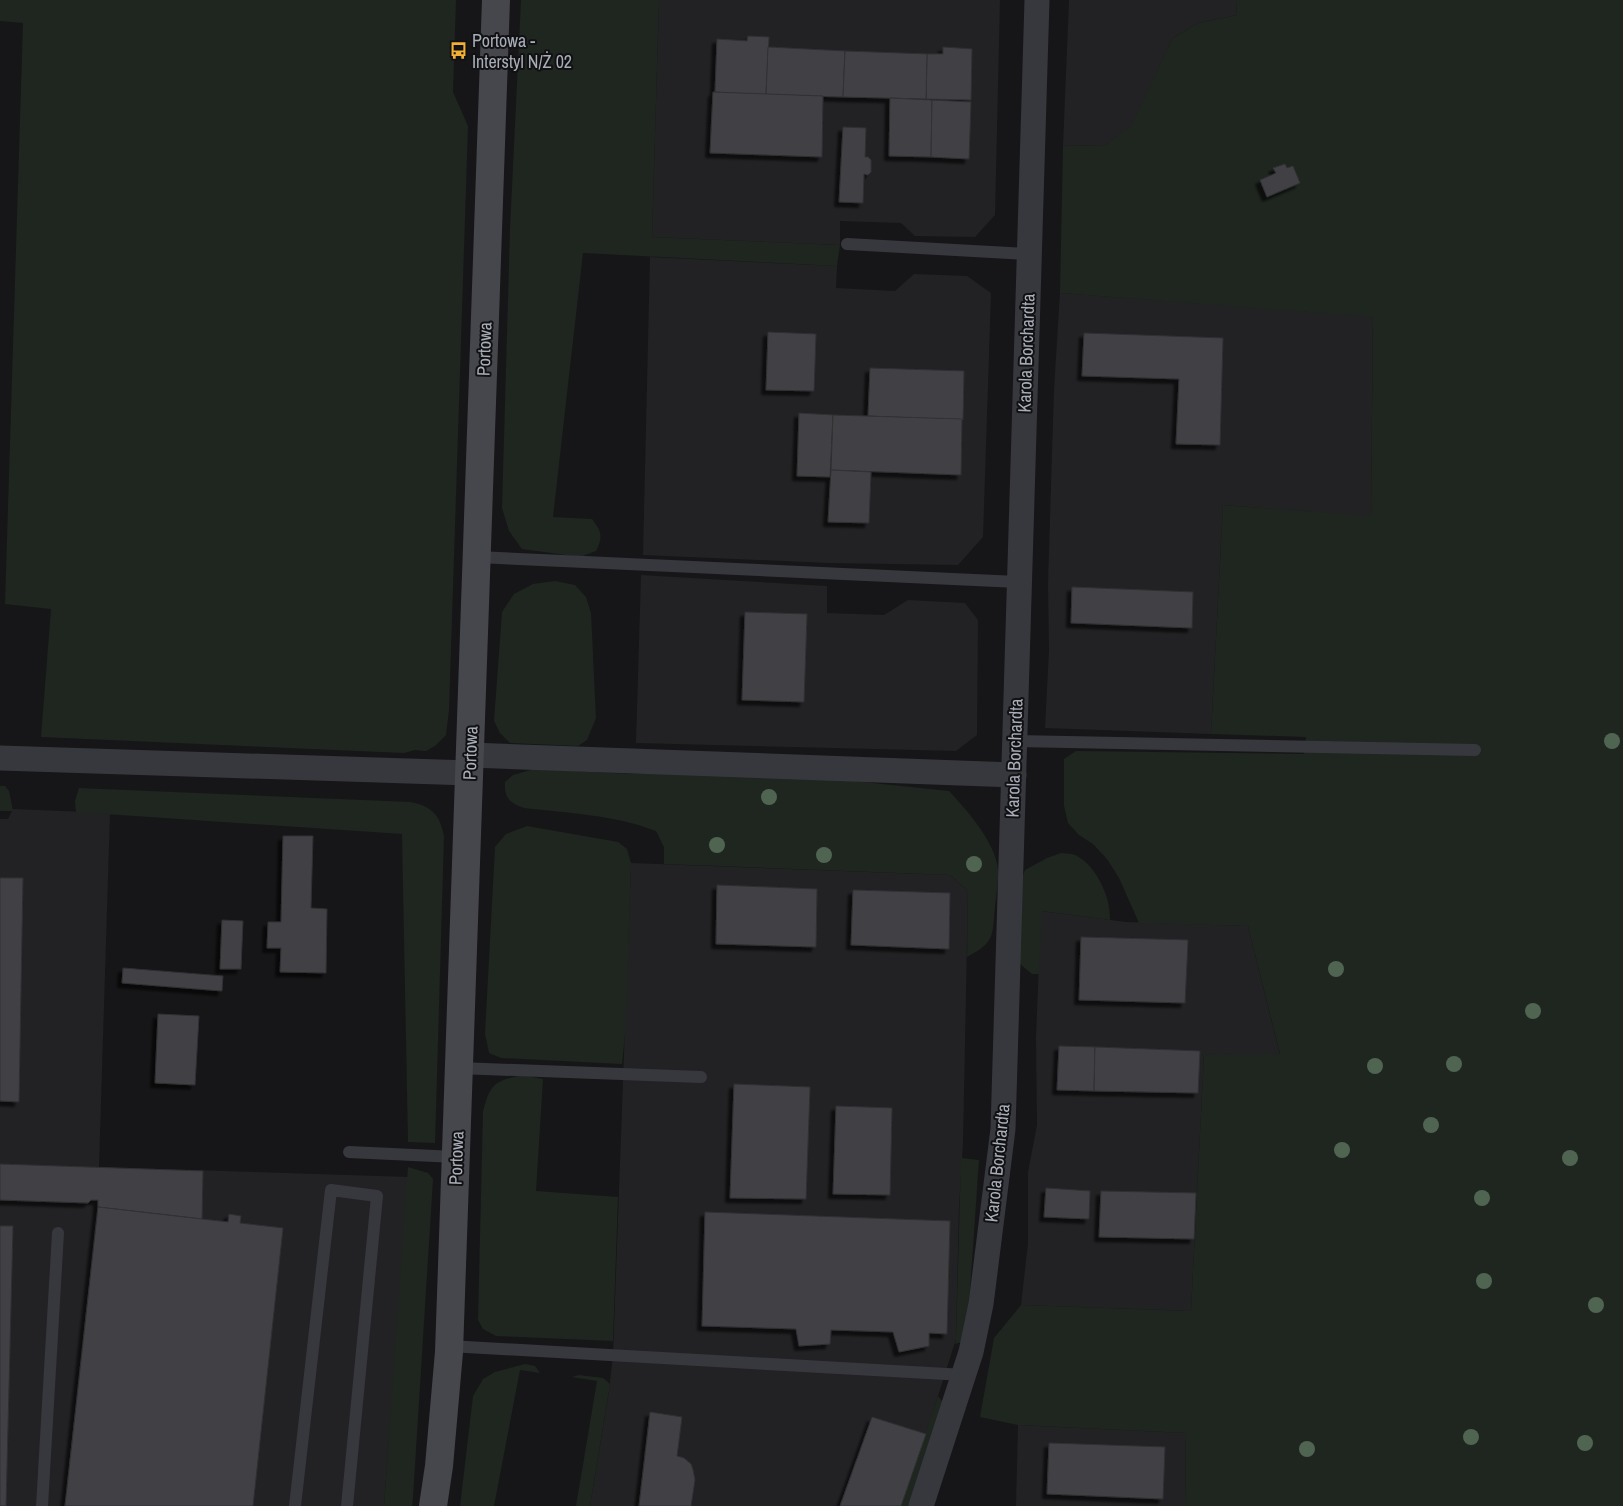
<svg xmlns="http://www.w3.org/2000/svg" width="1623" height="1506" font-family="'Archivo Narrow',sans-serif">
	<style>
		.built { fill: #222225 }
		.green { fill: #1e261f }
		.building { fill: #404145; stroke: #303034; filter: url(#shadow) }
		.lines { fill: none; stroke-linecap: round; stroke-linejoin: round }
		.lane { stroke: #37383d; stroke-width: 12 }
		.street { stroke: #37383d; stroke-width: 25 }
		.secondary { stroke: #45474d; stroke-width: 28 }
		.tree { fill: #506452 }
		.labels { text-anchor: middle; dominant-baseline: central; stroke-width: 4; stroke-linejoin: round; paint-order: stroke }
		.poi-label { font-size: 18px; fill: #a8adb8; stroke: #111113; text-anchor: start }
		.street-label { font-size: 18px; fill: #a8adb8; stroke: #111113 }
	</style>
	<defs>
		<filter id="shadow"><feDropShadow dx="-4.5" dy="4.5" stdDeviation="1" flood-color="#0009"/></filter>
	</defs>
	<rect width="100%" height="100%" fill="#161618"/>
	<g class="built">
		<path d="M659 0H1000L995 215 975 237 915 236 901 223 840 221V245L652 237Z"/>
		<path d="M1069 0H1236L1237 15 1198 23 1172 39 1133 125 1105 145 1063 146Z"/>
		<path d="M650 257 837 266 836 288 895 291 914 274 967 276 991 293 983 537 958 565 829 563 643 555Z"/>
		<path d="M1060 293 1373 316 1371 517 1223 505 1211 734 1045 728 1049 650 1048 584 1054 390Z"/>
		<path d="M641 575 827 586V613L884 615 908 600 965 603 978 620 977 735 956 751 636 743Z"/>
		<path d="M13 809 110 813 99 1167 409 1177 384 1506H0V819H8Z"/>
		<path d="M631 863 950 875 968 891 963 1143 959 1208 956 1339 926 1434 901 1506H590L609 1391 613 1355Z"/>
		<path d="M1041 911 1126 922 1248 926 1280 1055H1204L1191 1311 1021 1305 1028 1243V1172L1037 1125 1036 1038Z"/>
		<path d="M1018 1425 1186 1433 1185 1506H1016Z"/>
	</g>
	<g class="green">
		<path d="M0 0H456L453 92 468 126 449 710 446 735 435 746 426 751 415 750 404 753 41 737 51 609 5 604 23 23 0 21Z"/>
		<path d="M521 0H659L652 237 840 245 837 266 583 253 553 517 592 519C602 532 603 537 596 551L580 557 522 549 509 531 502 508 510 229Z"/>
		<path d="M1236 0H1623V1506H1185L1186 1433 1018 1425 980 1417 994 1338 1021 1305 1191 1311 1204 1055 1280 1054 1248 926 1139 923 1119 878 1107 859 1093 844 1079 835 1068 823 1064 806V759L1076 751 1304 754 1306 737 1211 734 1223 505 1371 516 1373 317 1060 293 1063 146 1105 145 1132 125 1172 39 1198 23 1237 15Z"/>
		<path d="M555 581 575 585 586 597 591 613 596 718 587 740 578 746 510 743 500 733 494 721 502 612 514 594 533 584Z"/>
		<path d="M534 769 631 774H786L949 791C966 809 996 843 998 869 999 881 996 895 995 907 992 937 995 942 967 957L968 891 950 875 664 864V847L656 831C614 815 568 813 524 808 510 803 504 798 505 782L513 775Z"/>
		<path d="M0 786H5L9 791 13 811H0Z"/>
		<path d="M79 788 410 802C432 806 440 815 444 836L435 1143 408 1142 402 834 76 812 75 801Z"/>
		<path d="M527 826 618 842 627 849 631 863 626 1024 622 1064 501 1058 489 1053 485 1034 495 847 506 834Z"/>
		<path d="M1061 853C1066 854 1073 853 1077 856 1097 867 1111 898 1110 920L1042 911 1039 974H1032L1020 964 1021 882 1025 870 1047 858Z"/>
		<path d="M523 1075 543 1079 536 1191 618 1197 613 1341 496 1336 483 1329 478 1320 483 1112C490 1083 495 1081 523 1075Z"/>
		<path d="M961 1158 979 1160 968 1319 962 1342 955 1344 956 1339Z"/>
		<path d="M408 1167 428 1173 433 1179 413 1497 412 1506H384Z"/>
		<path d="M525 1364 535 1366 540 1373 520 1370 494 1506H460L473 1396 483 1379 495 1372Z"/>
		<path d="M579 1375 603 1378 610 1384 590 1506H576L597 1381 572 1377Z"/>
		<path d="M938 1396 944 1404 911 1506H901Z"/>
	</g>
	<g class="building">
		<path d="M748 36 769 37 766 95 715 92 717 39 747 41Z"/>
		<path d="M768 47 845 51 843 97 766 95Z"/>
		<path d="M943 47 972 49 971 100 926 99 927 54H943Z"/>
		<path d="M845 51 927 54 926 99 843 97Z"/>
		<path d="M713 92 823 96 822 157 710 153Z"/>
		<path d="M890 98 932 100 931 157 889 156Z"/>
		<path d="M932 100 971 102 969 159 931 157Z"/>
		<path d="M843 127 866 128 865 157H868L871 160V172L868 175 864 174 863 203 839 202Z"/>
		<path d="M1285 164 1287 168 1293 166 1300 183 1267 197 1260 180 1276 173 1273 168Z"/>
		<path d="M768 332 816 334 814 391 766 390Z"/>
		<path d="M1084 333 1223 338 1220 445 1176 444 1179 379 1082 376Z"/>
		<path d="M870 368 964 371 963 420 868 416Z"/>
		<path d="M799 413 833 415 830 477 797 476Z"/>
		<path d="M833 415 962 419 961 475 831 470Z"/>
		<path d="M831 470 871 472 869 523 828 522Z"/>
		<path d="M1072 587 1193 592 1192 628 1071 623Z"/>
		<path d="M745 612 807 614 804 702 742 700Z"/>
		<path d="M283 836H313L311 908 327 909 326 973 280 972 281 948H267L268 922H281Z"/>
		<path d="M0 878H23L19 1102 0 1101Z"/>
		<path d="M717 885 817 889 816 947 716 944Z"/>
		<path d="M853 890 950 893 949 949 851 945Z"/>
		<path d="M222 920 243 921 241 969H220Z"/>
		<path d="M1081 937 1188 940 1185 1003 1079 1000Z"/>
		<path d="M123 968 223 976 222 991 122 983Z"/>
		<path d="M158 1014 199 1016 195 1085 155 1083Z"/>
		<path d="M1059 1046 1095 1047 1094 1091 1057 1090Z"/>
		<path d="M1095 1047 1200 1051 1198 1093 1094 1091Z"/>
		<path d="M734 1084 810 1087 806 1199 730 1198Z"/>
		<path d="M836 1106 892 1108 890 1195 833 1194Z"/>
		<path d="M0 1164 203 1171 202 1219 98 1207V1200H91L88 1203 0 1200Z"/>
		<path d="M1046 1188 1090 1191 1089 1219 1044 1217Z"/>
		<path d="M1101 1191 1196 1193 1194 1239 1099 1237Z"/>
		<path d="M98 1207 228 1222 229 1214 241 1216 240 1223 283 1228 253 1506H65Z"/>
		<path d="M705 1212 950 1221 947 1334 929 1333V1346L899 1352 893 1332 831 1330 830 1344 799 1346 796 1329 702 1326Z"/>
		<path d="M0 1226H13L6 1506H0Z"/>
		<path d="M650 1412 682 1417 677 1456 684 1458 691 1464 693 1470 695 1480 691 1506H639Z"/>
		<path d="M872 1417 926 1434 901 1506H840Z"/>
		<path d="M1049 1443 1165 1447 1163 1499 1047 1494Z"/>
	</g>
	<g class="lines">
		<g class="lane">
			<path d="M847 244 1029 254"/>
			<path d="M477 557 1019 582"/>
			<path d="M1014 741 1475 750"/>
			<path d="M459 1068 701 1077"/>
			<path d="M349 1152 456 1157"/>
			<path d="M449 1346 964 1375"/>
			<path d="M42 1506 58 1233"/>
			<path d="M295 1506 331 1190 377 1196 347 1506"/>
		</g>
		<g class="street">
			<path d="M470 755 1014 775"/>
			<path d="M0 758 470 773"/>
			<path d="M921 1506 971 1352 981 1304 1003 1129 1037 0"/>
		</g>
		<path class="secondary" d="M433 1506 439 1466 449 1352 496 0"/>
	</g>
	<g class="tree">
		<circle cx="1612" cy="741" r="8"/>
		<circle cx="769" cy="797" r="8"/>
		<circle cx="717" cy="845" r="8"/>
		<circle cx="824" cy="855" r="8"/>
		<circle cx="974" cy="864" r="8"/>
		<circle cx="1336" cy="969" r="8"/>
		<circle cx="1533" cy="1011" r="8"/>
		<circle cx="1454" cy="1064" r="8"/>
		<circle cx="1375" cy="1066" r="8"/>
		<circle cx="1431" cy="1125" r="8"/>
		<circle cx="1342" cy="1150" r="8"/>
		<circle cx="1570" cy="1158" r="8"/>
		<circle cx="1482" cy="1198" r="8"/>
		<circle cx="1484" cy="1281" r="8"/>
		<circle cx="1596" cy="1305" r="8"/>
		<circle cx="1471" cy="1437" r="8"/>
		<circle cx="1585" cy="1443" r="8"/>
		<circle cx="1307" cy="1449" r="8"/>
	</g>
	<defs>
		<symbol id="bus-bare" viewBox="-9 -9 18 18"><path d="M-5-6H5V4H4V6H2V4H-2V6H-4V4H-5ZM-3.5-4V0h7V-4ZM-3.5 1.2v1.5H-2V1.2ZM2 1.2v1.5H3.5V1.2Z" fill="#f2b134" stroke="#111113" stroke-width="2.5" paint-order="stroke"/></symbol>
	</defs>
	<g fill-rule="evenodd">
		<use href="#bus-bare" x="446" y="38" width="25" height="25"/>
	</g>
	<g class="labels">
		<g class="poi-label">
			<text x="472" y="40">Portowa -<tspan x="472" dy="21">Interstyl N/Ż 02</tspan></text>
		</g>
		<g class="street-label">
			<text transform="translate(484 349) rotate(-88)">Portowa</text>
			<text transform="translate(1026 353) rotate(-88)">Karola Borchardta</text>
			<text transform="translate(470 753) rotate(-88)">Portowa</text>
			<text transform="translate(1014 758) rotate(-88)">Karola Borchardta</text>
			<text transform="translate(456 1158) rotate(-88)">Portowa</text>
			<text transform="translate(997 1163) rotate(-84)">Karola Borchardta</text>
		</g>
	</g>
</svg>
